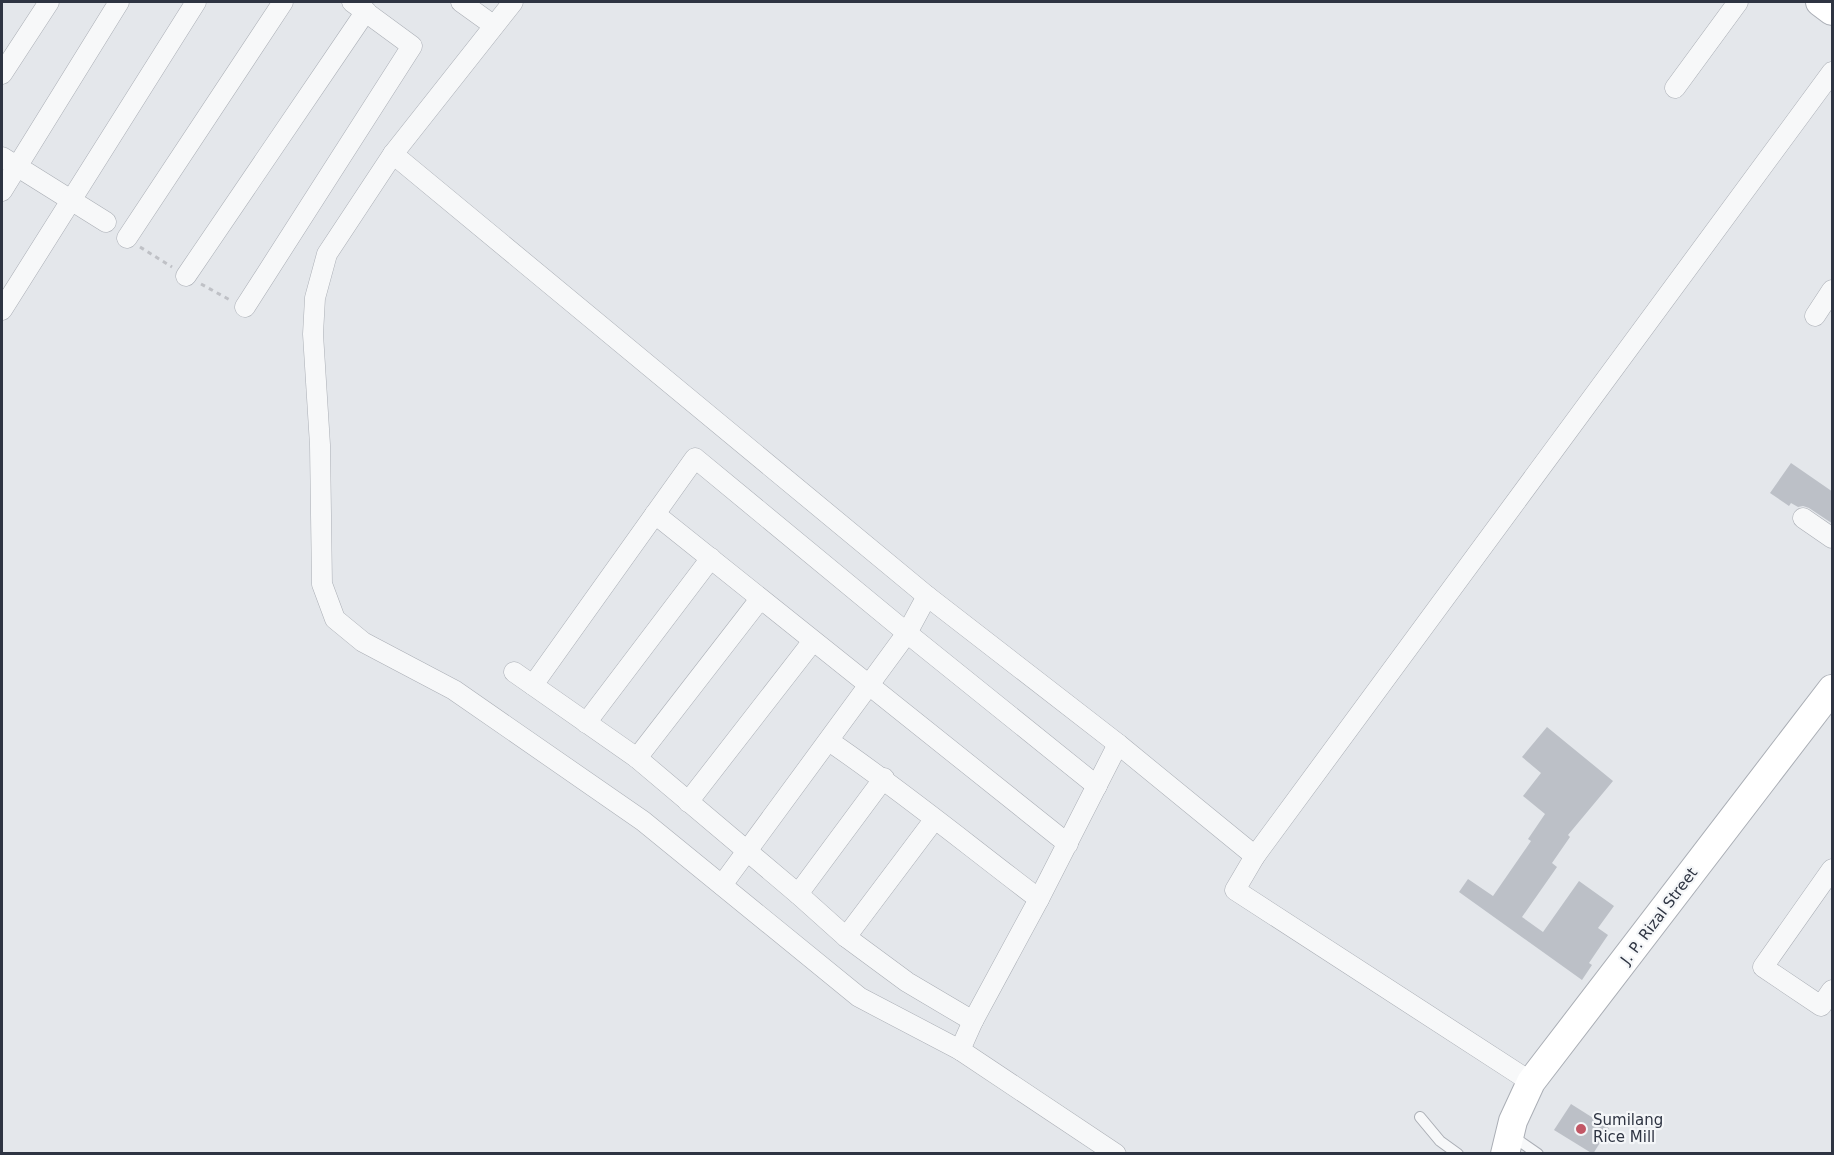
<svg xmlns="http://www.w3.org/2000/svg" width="1834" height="1155" font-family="'DejaVu Sans',sans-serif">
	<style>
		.building { fill: #bcc0c7 }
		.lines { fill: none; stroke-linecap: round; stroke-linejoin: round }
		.service-casing { stroke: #aaaeb5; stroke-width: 12 }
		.minor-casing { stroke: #aaaeb5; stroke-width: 21 }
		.secondary-casing { stroke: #aaaeb5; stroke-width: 30 }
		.path { stroke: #bfc1c6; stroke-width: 3; stroke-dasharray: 4.5 4.5; stroke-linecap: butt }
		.service { stroke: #f7f8f9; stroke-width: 10 }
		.minor { stroke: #f7f8f9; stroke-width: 20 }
		.secondary { stroke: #fff; stroke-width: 28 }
		.poi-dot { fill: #c25765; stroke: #f4f6f8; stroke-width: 2 }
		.labels { text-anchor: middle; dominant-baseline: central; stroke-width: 4.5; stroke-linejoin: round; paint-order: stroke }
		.street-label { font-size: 15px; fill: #2e3442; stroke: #f4f6f8 }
		.poi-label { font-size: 15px; fill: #2e3442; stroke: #f4f6f8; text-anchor: start }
	</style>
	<rect width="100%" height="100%" fill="#e4e7eb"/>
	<g class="building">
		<path d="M1791 463 1833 492V524L1809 508 1803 506 1798 507 1791 503 1789 506 1770 493Z"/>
		<path d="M1547 727 1613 781 1568 835 1570 837 1552 863 1557 867 1522 917 1543 932 1579 881 1614 906 1598 928 1608 935 1589 963 1592 965 1582 980 1459 892 1468 879 1493 896 1531 841 1528 839 1545 814 1523 796 1541 773 1522 757Z"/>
		<path d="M1571 1104 1609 1128 1593 1154 1554 1130Z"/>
	</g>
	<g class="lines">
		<defs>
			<g id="service">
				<path d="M1420 1117 1440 1141 1458 1154"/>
				<path d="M1512 1136 1538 1154"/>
			</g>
			<g id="minor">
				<path d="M461 2 493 25"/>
				<path d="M513 2 393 154 327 254 315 298 313 334 320 445 322 584 335 619 363 642 454 690 643 821 859 997 960 1050 1116 1154"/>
				<path d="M2 74 49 2"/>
				<path d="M1675 88 1738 2"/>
				<path d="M393 154 927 596 1118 744 1255 856"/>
				<path d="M2 157 106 222"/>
				<path d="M2 191 119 2"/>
				<path d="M127 238 283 2"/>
				<path d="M186 276 366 11"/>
				<path d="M245 307 412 46 352 2"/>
				<path d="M2 310 196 2"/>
				<path d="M1815 316 1832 290"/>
				<path d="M655 514 1068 844"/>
				<path d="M1803 518 1832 538"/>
				<path d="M514 672 637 758 798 894 846 937 907 982 973 1021"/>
				<path d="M533 685 695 458 907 633 1097 786"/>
				<path d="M586 723 711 558"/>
				<path d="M829 741C901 790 969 846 1039 899"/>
				<path d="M637 758 760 599"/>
				<path d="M688 802 813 641"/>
				<path d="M1832 869 1763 967 1821 1006 1832 990"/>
				<path d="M722 885 907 633 927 596"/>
				<path d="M798 894 884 778"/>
				<path d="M846 937 934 820"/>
				<path d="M960 1050 973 1021 1039 899 1118 744"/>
				<path d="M1531 1082 1235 890 1255 856 1832 72"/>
			</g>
			<g id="secondary">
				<path d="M1820 2 1832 11"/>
				<path d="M1505 1154 1513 1121 1531 1082 1832 689"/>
			</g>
		</defs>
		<use href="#service" class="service-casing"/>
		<use href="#minor" class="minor-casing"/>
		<use href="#secondary" class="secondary-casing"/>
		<g class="path">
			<path d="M140 247 172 267"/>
			<path d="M201 284 230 300"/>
		</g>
		<use href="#service" class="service"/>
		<use href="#minor" class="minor"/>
		<use href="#secondary" class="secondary"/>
	</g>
	<circle class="poi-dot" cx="1581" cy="1129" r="6"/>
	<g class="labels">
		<g class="street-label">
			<text transform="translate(1659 916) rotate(-53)">J. P. Rizal Street</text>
		</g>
		<g class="poi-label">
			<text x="1593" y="1120">Sumilang<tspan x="1593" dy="17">Rice Mill</tspan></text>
		</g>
	</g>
	<rect width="1834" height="1155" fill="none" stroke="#2e3442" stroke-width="6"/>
</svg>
